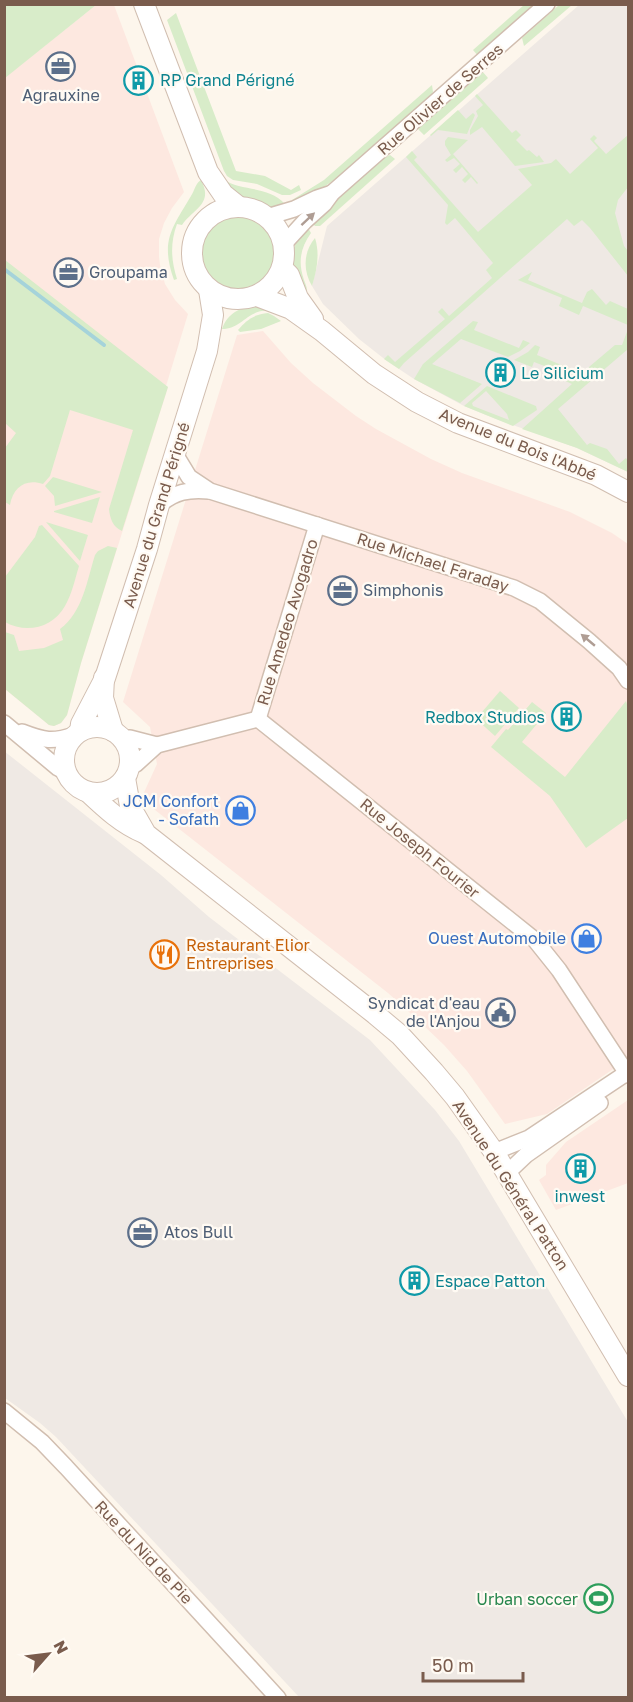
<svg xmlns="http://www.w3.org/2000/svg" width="633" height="1702" font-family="'Golos Text',sans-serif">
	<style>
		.commercial { fill: #fde8e0 }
		.industrial { fill: #efe9e4 }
		.green { fill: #d8ecc9; fill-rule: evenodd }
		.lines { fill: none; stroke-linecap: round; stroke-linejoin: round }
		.stream { stroke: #a5d3da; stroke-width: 4 }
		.minor-casing { stroke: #d1beb0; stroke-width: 18 }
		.tertiary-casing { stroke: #d1beb0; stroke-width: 22 }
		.minor { stroke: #fff; stroke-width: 15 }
		.tertiary { stroke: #fff; stroke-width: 20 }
		.oneway { fill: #af9d94 }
		.labels { text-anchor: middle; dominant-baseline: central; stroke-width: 4.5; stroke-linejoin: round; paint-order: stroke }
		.culture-label { font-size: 16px; fill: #0d838f; stroke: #fffaf3; text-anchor: start }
		.service-label { font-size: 16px; fill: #4e5e75; stroke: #fffaf3; text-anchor: start }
		.street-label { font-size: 16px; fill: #7a5c4d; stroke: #fffaf3 }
		.shop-label { font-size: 16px; fill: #366cbe; stroke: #fffaf3; text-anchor: end }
		.food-label { font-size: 16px; fill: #c56008; stroke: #fffaf3; text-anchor: start }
		.leisure-label { font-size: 16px; fill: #27864d; stroke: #fffaf3; text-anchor: end }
	</style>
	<rect width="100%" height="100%" fill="#fdf6ec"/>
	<g class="commercial">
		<path d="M96 5H114L184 192 172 208 164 223 159 239V257L160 265 165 284 175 300 188 314 166 386 168 387 81 663 67 715 61 723 54 726 49 725 5 689 4 78Z"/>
		<path d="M263 331 291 363 313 383 356 416 376 429 431 459 462 473 570 512 612 533 628 544V1059L547 1114 505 1124 467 1071 444 1045 420 1022 388 993 141 799 157 764 150 727 123 702 237 335Z"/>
		<path d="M628 1100V1183L556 1210 539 1180 546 1175V1165L566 1142Z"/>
	</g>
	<g class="industrial">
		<path d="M579 5H628V472L577 448 496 419 464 406 414 379 387 361 359 339 323 304 312 286 327 226Z"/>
		<path d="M4 751 161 875 209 917 370 1040 435 1110 459 1141 628 1422V1697H299L56 1437 40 1423 5 1398Z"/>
	</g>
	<g class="green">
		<path d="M5 4H96V5L5 78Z"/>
		<path d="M524 5H536L479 57 473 50Z"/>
		<path d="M559 5H572L524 46 522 38Z"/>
		<path d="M176 13 236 171 265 176 291 190 299 185 301 190 290 195H282L257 184 233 180 227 176 224 171 167 20Z"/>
		<path d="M482 71 488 78 424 135 418 129 477 77Z"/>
		<path d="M432 85 433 92 430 98 341 175 321 189 293 204 292 200 324 180Z"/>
		<path d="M477 94 512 133 516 130 521 135 516 140 527 151 529 150 537 157 539 155 544 162 515 166 482 127 470 135V130L478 116 476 111 483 105 475 96Z"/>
		<path d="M458 110 466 119 473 113 475 115 467 134 438 130 431 136 430 135Z"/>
		<path d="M594 135 597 138 594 141 606 154 628 135V187L618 200 615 213 624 246 628 251V276L590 228 582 220 574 226 567 219 404 363 399 369 384 359 388 355 395 362 445 319 438 312 442 308 449 316 492 278 486 270 493 263 455 218 447 225 445 223 448 205 406 157 412 151 417 157 414 160 478 232 532 185 518 169 551 163 556 159 570 174 598 148 590 139Z"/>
		<path d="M448 137 468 140 453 154 478 183 477 184 471 177 465 183 462 180 468 174 462 167 456 173 453 170 460 164 454 158 447 162 445 160 451 155 445 145V141Z"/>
		<path d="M390 155 395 159 320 226H315L311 222 386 157Z"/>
		<path d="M223 179C241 192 268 185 285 204L273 208 241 199 228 192Z"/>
		<path d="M201 180C214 204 193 209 182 225L177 224C170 243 171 260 177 279L174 280C160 241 172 228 191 196 195 190 195 184 201 180Z"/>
		<circle cx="238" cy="253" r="40"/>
		<path d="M307 226 311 233C300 248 298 263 304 280 306 286 308 288 306 294 289 266 285 255 307 226Z"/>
		<path d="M315 238C320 254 317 270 312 286 303 271 303 252 315 238Z"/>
		<path d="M5 260 168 387 122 531C113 527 110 519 109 509L133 430 70 410 50 476 43 484C26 478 13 487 10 505L5 502V448L16 433 5 423Z"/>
		<path d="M532 272 528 280 582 303 587 292 592 289 606 305 610 301 628 309V325L583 306 579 315 559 306 562 298 518 280Z"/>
		<path d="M261 305 273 311C248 307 243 329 222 329 228 311 244 306 261 305Z"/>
		<path d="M268 313 274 316 281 321 261 329 240 332 238 330C246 320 255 314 268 313Z"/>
		<path d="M473 321 478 322 474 330 519 348 523 340 530 343 520 351 508 357 461 339 432 364 482 384 460 403 414 379 423 364Z"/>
		<path d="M628 329V349L558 409 587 445 590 443 607 449 619 464 626 458 628 461V472L577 448 522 429 572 384 545 372 547 367 534 362 532 367 514 360 528 352 535 345 540 347 537 355 586 375 589 367 615 345H622Z"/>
		<path d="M487 386 536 406 537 410 513 426 464 406ZM486 391 507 414 509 420 473 406 472 403Z"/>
		<path d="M53 477 102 492 55 506 54 496 45 486Z"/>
		<path d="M100 497 92 523 54 512V511Z"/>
		<path d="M46 522 88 535 80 561Z"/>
		<path d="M42 525 79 566C75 579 72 594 65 606 53 628 26 634 5 622V577L35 537 39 526Z"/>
		<path d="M108 546 117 548 81 663 67 715 61 723 54 726 49 725 5 689V632L14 635 19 651 44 648 63 640 60 629C83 612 87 580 95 555L98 551Z"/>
		<path d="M500 691 519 708 495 736 476 719Z"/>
		<path d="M626 701 628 707V818L586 848 550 796 491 747 506 729 508 730 532 702 546 713 522 742 565 777Z"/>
	</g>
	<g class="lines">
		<path class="stream" d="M4 269 104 345"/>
		<defs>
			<g id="minor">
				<path d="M267 217 294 209 317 198 332 193"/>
				<path d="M283 245 305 221 324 204 332 193 547 4"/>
				<path d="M175 454 189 477 210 491 514 588 540 601 589 641 619 668 628 681"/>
				<path d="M159 505C175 492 188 489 209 491"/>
				<path d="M258 719 317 525"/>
				<path d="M4 723 58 768 67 773"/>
				<path d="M22 732C45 741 52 742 75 735"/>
				<path d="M123 739 130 738 157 745"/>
				<path d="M130 767 136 764 157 745 258 719 535 940 559 970 628 1075"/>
				<path d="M494 1152 529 1138 628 1072"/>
				<path d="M507 1173 526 1155 600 1103"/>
				<path d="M4 1411 42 1442 66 1467 278 1698"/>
			</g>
			<g id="tertiary">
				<path d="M144 4 208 172 223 194 238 206"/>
				<circle cx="238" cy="253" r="46"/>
				<path d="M282 268 289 275 298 298 313 319"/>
				<path d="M257 296 291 309 322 331 374 374 417 402 458 423 596 475 628 492"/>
				<path d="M104 678 103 698 113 731"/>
				<circle cx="97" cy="760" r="33"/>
				<path d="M80 731 81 724 105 678 147 549 159 505 207 351 213 315 209 290"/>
				<path d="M125 778 130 806 146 834 375 1014 400 1035 434 1072 455 1097 494 1152 628 1376"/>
				<path d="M88 792C105 808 122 824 144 833"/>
			</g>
		</defs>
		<use href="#minor" class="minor-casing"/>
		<use href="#tertiary" class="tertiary-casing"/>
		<use href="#minor" class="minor"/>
		<use href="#tertiary" class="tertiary"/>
	</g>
	<defs><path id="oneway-solid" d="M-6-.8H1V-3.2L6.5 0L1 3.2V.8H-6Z" transform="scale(1.5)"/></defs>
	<g class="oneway">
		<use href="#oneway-solid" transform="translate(308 219) rotate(-43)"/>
		<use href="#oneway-solid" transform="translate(588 640) rotate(-140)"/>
	</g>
	<defs>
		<symbol id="office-ring" viewBox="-11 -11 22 22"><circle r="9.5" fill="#fffaf3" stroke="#5c6f8a" stroke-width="1.5"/><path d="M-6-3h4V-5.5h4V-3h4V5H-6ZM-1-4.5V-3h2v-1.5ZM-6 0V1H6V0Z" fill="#5c6f8a"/></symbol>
		<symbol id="building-ring" viewBox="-11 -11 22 22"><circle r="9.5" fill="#fffaf3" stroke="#0f9aa8" stroke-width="1.5"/><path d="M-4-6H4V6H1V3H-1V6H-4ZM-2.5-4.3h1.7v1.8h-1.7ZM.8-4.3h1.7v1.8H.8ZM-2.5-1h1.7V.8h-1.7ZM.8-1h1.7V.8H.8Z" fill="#0f9aa8"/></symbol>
		<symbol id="shop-ring" viewBox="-11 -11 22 22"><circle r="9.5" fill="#fffaf3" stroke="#3f7fe0" stroke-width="1.5"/><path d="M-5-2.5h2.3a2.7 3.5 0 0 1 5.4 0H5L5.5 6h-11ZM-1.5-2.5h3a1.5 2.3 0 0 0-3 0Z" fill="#3f7fe0"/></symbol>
		<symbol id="restaurant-ring" viewBox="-11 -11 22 22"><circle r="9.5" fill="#fffaf3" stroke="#e8710a" stroke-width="1.5"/><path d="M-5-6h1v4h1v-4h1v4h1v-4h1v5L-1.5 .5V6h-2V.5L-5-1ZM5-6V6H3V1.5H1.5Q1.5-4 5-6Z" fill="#e8710a"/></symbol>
		<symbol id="civic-ring" viewBox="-11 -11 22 22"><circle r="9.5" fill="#fffaf3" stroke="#5c6f8a" stroke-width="1.5"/><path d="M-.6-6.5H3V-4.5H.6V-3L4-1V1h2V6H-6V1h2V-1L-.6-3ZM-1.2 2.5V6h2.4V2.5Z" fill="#5c6f8a"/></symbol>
		<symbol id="stadium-ring" viewBox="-11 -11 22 22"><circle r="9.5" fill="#fffaf3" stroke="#2e9e5b" stroke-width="1.5"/><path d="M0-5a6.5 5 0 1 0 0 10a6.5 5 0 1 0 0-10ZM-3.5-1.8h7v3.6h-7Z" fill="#2e9e5b"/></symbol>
	</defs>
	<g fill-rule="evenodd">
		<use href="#office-ring" x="44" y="50" width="33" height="33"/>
		<use href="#building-ring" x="122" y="64" width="33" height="33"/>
		<use href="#office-ring" x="52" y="256" width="33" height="33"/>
		<use href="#building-ring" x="484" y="356" width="33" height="33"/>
		<use href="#office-ring" x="326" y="574" width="33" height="33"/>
		<use href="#building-ring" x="550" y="700" width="33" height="33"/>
		<use href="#shop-ring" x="224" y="794" width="33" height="33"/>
		<use href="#shop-ring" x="570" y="922" width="33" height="33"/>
		<use href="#restaurant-ring" x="148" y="938" width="33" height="33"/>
		<use href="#civic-ring" x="484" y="996" width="33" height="33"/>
		<use href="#building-ring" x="564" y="1152" width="33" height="33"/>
		<use href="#office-ring" x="126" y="1216" width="33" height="33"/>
		<use href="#building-ring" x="398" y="1264" width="33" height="33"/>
		<use href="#stadium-ring" x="582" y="1582" width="33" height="33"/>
	</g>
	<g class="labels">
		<g class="culture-label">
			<text x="160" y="80">RP Grand Périgné</text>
			<text x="521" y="373">Le Silicium</text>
			<text x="545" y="717" text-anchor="end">Redbox Studios</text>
			<text x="580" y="1196" text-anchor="middle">inwest</text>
			<text x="435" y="1281">Espace Patton</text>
		</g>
		<g class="service-label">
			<text x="61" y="95" text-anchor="middle">Agrauxine</text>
			<text x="89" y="272">Groupama</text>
			<text x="363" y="590">Simphonis</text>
			<text x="480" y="1003" text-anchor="end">Syndicat d'eau<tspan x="480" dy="18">de l'Anjou</tspan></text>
			<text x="164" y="1232">Atos Bull</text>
		</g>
		<g class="street-label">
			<text transform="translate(440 99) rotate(-41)">Rue Olivier de Serres</text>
			<text transform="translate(518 444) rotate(22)">Avenue du Bois l'Abbé</text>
			<text transform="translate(156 515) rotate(-73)">Avenue du Grand Périgné</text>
			<text transform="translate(433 562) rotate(18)">Rue Michael Faraday</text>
			<text transform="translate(287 622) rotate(-73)">Rue Amedeo Avogadro</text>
			<text transform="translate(420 848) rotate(39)">Rue Joseph Fourier</text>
			<text transform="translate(511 1185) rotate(57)">Avenue du Général Patton</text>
			<text transform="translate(144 1552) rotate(47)">Rue du Nid de Pie</text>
		</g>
		<g class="shop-label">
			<text x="219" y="801">JCM Confort<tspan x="219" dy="18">- Sofath</tspan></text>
			<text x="566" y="938">Ouest Automobile</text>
		</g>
		<g class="food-label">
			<text x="186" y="945">Restaurant Elior<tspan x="186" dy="18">Entreprises</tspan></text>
		</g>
		<g class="leisure-label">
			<text x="578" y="1599">Urban soccer</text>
		</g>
	</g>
	<rect width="633" height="1702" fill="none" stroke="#7a5c4d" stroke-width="12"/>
	<g transform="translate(48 1654) rotate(62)" stroke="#fffaf3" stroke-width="4.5" paint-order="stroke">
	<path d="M0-4.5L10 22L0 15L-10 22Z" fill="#7a5c4d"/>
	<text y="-9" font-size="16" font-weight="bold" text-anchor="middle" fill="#7a5c4d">N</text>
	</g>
	<path d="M423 1672v9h100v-9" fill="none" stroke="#7a5c4d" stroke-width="3"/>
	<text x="432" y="1672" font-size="18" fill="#7a5c4d" stroke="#fffaf3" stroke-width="4.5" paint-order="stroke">50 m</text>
</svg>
